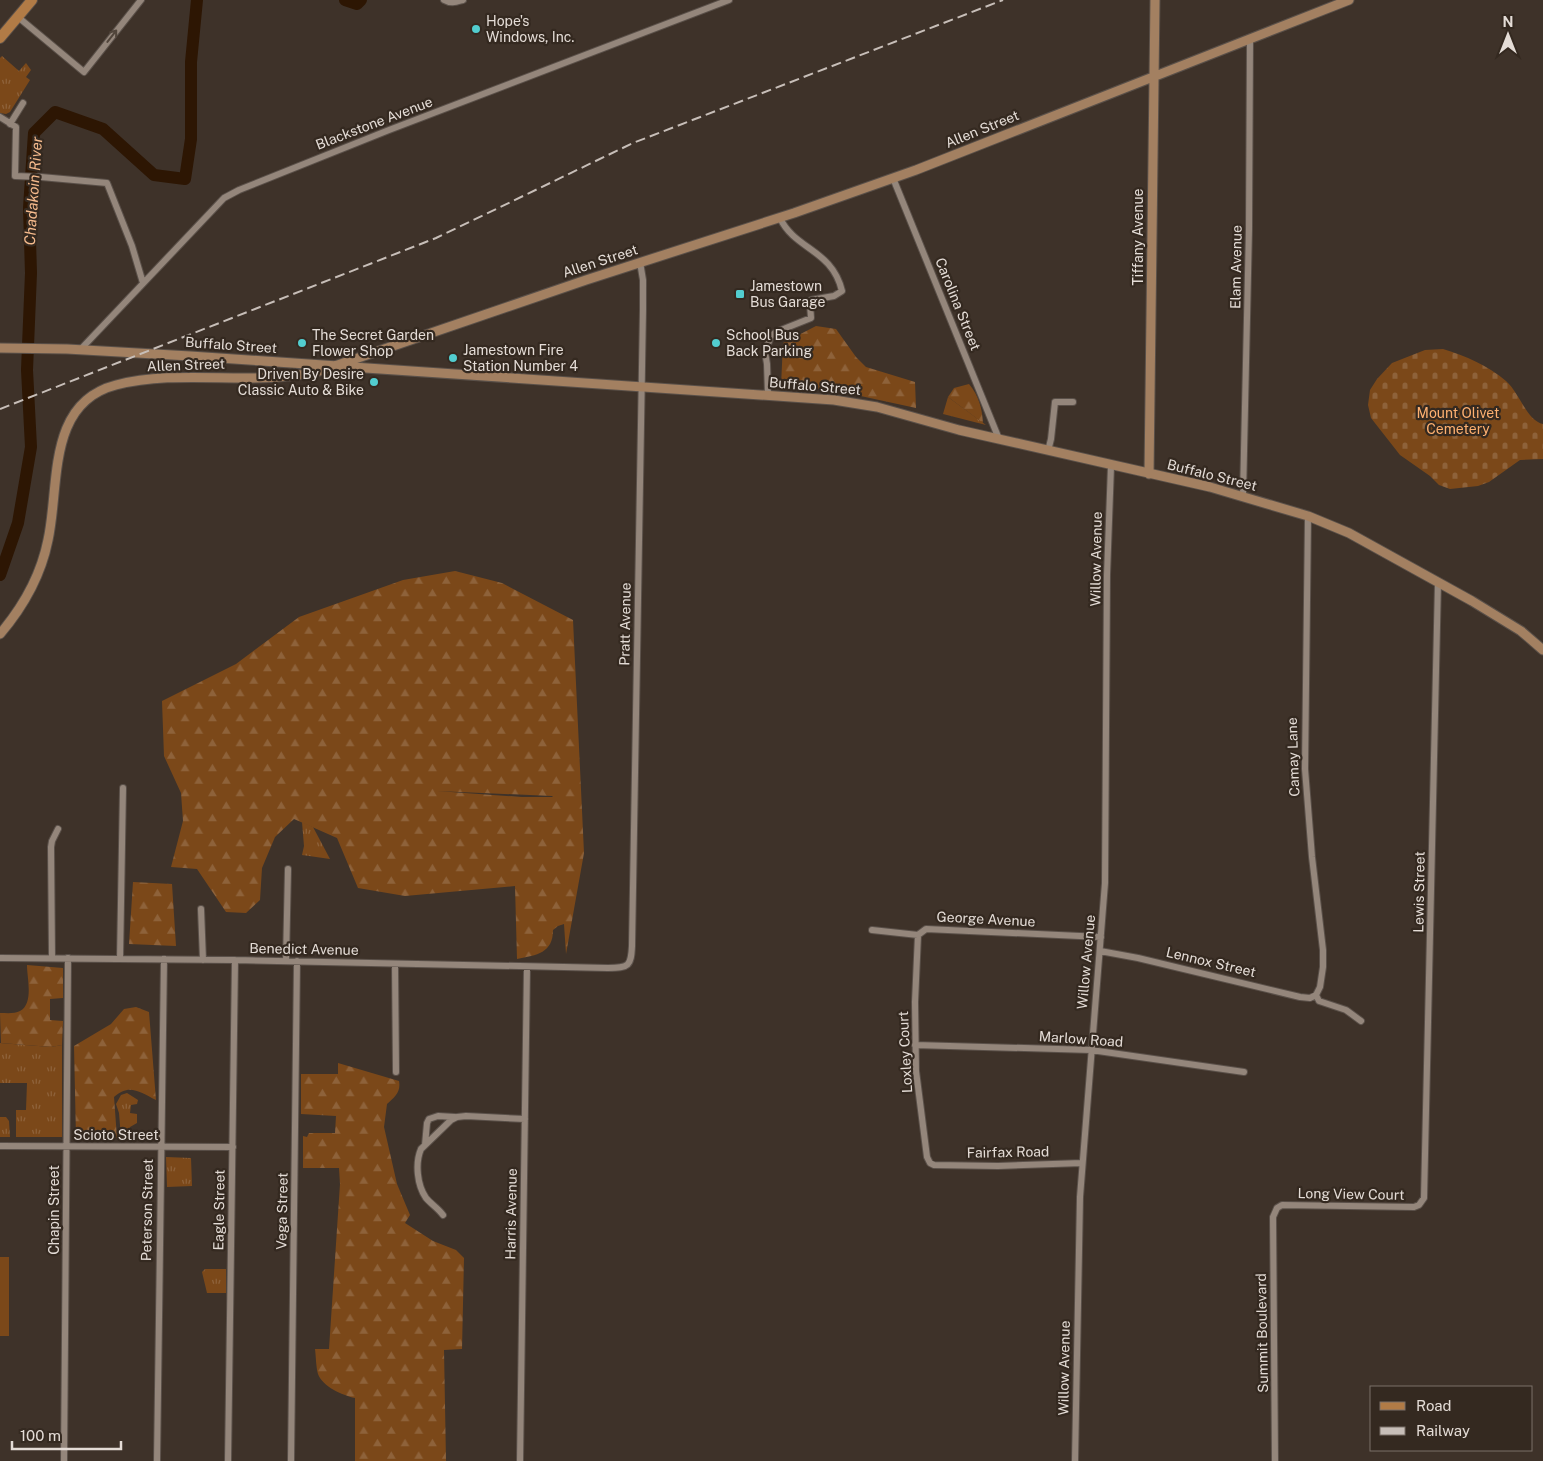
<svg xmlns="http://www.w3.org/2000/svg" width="1543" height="1461" viewBox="0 0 1543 1461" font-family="'Public Sans',sans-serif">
	<defs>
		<pattern id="grass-tufts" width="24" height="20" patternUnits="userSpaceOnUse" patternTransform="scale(1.25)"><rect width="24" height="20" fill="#7b4819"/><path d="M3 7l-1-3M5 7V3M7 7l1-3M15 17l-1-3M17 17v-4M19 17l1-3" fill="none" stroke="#8e623a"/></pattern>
		<pattern id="forest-firs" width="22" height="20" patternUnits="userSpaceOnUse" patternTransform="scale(1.25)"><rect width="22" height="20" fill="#7b4819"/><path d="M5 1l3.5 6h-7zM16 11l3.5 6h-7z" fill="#8e623a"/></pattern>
		<pattern id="cemetery-stones" width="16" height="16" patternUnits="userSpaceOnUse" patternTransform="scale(1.25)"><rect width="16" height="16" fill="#7b4819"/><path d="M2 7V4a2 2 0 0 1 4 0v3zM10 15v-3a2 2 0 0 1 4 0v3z" fill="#8e623a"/></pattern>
	</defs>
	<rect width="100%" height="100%" fill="#3e3229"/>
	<path fill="url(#grass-tufts)" d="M 2,56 L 19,71 L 26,63 L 31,70 L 26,77 L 30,80 L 10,112 L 6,114 L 0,113 L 0,58 Z
		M 948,397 L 986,425 L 943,414 Z
		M 302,822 L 313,827 L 330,859 L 302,855 L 304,846 Z
		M 0,1043 L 51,1047 L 62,1045 L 62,1137 L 16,1137 L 16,1110 L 26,1110 L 27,1083 L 0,1083 Z
		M 127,1093 L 138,1100 L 137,1104 L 131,1105 L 130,1113 L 137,1114 L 137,1123 L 130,1127 L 129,1137 L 121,1137 L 119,1113 L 116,1104 L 121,1095 Z
		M 0,1117 L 6,1117 L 9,1121 L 10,1137 L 0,1137 Z
		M 166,1157 L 191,1158 L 192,1186 L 167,1187 Z
		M 205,1269 L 226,1269 L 226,1293 L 207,1293 L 202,1272 Z"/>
	<path fill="url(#forest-firs)" fill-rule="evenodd" d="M 816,326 L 836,329 L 856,357 L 866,367 L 915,382 L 916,408 L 833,390 L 781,386 L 783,343 Z
		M 969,384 C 979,396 982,408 983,423 L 948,397 L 954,388 Z
		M 455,571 L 502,583 L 573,620 L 584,853 L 566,954 L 564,924 L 558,926 L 553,930 C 553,953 537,955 517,959 L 515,886 L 405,896 L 358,888 L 337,838 L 294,819 L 275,837 L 262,868 L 260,900 L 246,913 L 226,912 L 197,869 L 171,867 L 183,821 L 181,793 L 164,756 L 162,701 L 236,664 L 299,617 L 403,580 ZM 437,791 L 552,796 L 553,797 L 522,797 Z
		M 133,882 L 172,884 L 176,946 L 129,944 Z
		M 27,965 L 63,968 L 63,998 L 50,999 L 50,1020 L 63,1021 L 62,1045 L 51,1047 L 1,1043 L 0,1013 C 6,1013 15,1014 20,1011 C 34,1003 27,978 27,965 Z
		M 136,1007 L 149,1012 L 156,1100 C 140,1092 129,1083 114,1097 L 117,1138 L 76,1137 L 74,1046 L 111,1024 L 124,1009 Z
		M 338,1063 L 399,1081 C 401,1092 395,1097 387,1104 L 384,1127 L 397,1184 L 410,1215 L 405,1223 L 433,1241 L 456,1250 L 464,1258 L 462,1349 L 444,1350 L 446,1461 L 355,1461 L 355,1398 C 342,1395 323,1387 318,1374 C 316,1367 316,1357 315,1349 L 329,1349 L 340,1184 L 339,1168 L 303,1168 L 303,1136 L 307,1137 L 309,1133 L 335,1133 L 336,1116 L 301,1114 L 301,1074 L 338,1074 Z"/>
	<path fill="url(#cemetery-stones)" d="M 1443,349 C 1466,356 1487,365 1506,381 C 1519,392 1527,421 1543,424 L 1543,459 L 1520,460 L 1489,482 L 1478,486 L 1450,489 L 1439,485 L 1430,476 L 1400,455 L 1371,418 L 1368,405 L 1370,390 L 1377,379 L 1392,363 L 1425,350 Z"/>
	<path fill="#7b4819" d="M 0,1257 L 9,1257 L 9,1336 L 0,1336 Z"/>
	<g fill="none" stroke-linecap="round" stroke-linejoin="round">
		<path stroke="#2d1603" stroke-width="12" d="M 345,0 L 357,4 L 361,0
			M 0,575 L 18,523 L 31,447 L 27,370 L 31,273 L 29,208 L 34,133 L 55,112 L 103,129 L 154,175 L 185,179 L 191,139 L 191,62 L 197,0"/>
		<defs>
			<path id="street" d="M 444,0 C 451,4 456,2 463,0
				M 18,17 L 84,72 L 141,0
				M 0,117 L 16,127 L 15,176 L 41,177 L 107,183 L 132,246 L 143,283
				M 10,124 L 23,103
				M 893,178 L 999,439
				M 80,350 L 224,198 L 239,190 L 389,130 L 729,0
				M 768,395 L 767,364 L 765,352 L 771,336 L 776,332 L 811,318 L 810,304 L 811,300 L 834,296 L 842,291 C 832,249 795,250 780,218
				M 1048,451 L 1051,439 L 1055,402 L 1073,402
				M 1243,496 L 1249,229 L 1250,39
				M 1308,516 L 1305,769 L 1312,857 L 1323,950 L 1323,967 L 1320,987 L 1316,995
				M 201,909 L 203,960
				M 872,930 L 918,935 L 926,929 L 1101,937
				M 918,935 L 915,1002 L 916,1071 L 927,1157 L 930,1163 L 934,1165 L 998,1166 L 1082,1163
				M 1100,951 L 1138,958 L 1300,997 L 1310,998 L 1316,995
				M 0,958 L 235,960 L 608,968 C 629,968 631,966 632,946 L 643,309 L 643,280 L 640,262
				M 52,958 L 51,847 L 52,841 L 58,829
				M 120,959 L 123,788
				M 286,961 L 288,869
				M 395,964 L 396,1072
				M 1316,995 L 1319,1001 L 1346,1010 L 1361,1021
				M 915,1045 L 1091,1050 L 1244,1072
				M 425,1145 L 427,1123 L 429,1119 L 438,1116 L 455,1117
				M 0,1146 L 233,1147
				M 443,1215 C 438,1208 431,1204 426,1198 C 417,1185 415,1163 421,1149 L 451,1120 L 457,1117 L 466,1116 L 525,1119
				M 64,1461 L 68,958
				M 157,1461 L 164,959
				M 228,1461 L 235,960
				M 291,1461 L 297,961
				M 520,1461 L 527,967
				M 1075,1461 L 1080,1197 L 1105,883 L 1107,575 L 1111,466
				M 1275,1461 L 1273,1217 L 1277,1208 L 1282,1205 L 1414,1207 L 1419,1205 L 1424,1198 L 1438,582"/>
			<path id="secondary" d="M 0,348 L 67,349 L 190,356 L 834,400 L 877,407 L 959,430 L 1210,487 L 1308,516 L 1349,533 L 1472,601 L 1521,631 L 1543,650
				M 1149,474 L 1155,0
				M 0,634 C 23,607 41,575 48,540 C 60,486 46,403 116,385 C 182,368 254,387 320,371 L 586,280 L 794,213 L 916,170 L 1349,0"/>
			<path id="primary" d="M 0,38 L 32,0"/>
		</defs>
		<use href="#street" stroke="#5a5049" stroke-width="8"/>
		<use href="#secondary" stroke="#5a5049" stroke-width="11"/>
		<use href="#primary" stroke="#5a5049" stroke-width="12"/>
		<use href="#street" stroke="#94867b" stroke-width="6"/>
		<use href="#secondary" stroke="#a38061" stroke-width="9"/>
		<use href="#primary" stroke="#b17b46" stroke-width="10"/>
		<path stroke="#c7beb8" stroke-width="2" stroke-dasharray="10 5" stroke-linecap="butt" d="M 0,409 L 436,238 L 633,143 L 1003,0"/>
	</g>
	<defs><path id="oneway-shaft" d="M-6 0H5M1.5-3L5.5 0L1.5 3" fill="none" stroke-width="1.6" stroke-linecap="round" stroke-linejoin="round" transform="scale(1.25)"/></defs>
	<use stroke="#51453b" href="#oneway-shaft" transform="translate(112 36) rotate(-52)"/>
	<g fill="#52cdcf" stroke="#342920" stroke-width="2">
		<circle cx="476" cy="29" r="5"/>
		<rect x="735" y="289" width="10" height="10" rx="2.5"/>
		<circle cx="302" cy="343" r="5"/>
		<circle cx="716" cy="343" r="5"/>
		<circle cx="453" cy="358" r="5"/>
		<circle cx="374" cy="382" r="5"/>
	</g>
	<g text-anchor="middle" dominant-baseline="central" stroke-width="4.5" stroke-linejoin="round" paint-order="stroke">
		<g font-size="14" fill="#e4dcd6" stroke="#342920" text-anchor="start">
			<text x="486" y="21">Hope's<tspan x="486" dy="16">Windows, Inc.</tspan></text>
			<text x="750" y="286">Jamestown<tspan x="750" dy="16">Bus Garage</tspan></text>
			<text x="312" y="335">The Secret Garden<tspan x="312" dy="16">Flower Shop</tspan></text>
			<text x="726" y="335">School Bus<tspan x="726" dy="16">Back Parking</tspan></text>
			<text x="463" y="350">Jamestown Fire<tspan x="463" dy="16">Station Number 4</tspan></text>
			<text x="364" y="374" text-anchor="end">Driven By Desire<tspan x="364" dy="16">Classic Auto &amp; Bike</tspan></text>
		</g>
		<g font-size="14" fill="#e4dcd6" stroke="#342920">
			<text transform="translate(374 123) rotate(-21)">Blackstone Avenue</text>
			<text transform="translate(982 129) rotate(-22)">Allen Street</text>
			<text transform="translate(1138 237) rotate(-90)">Tiffany Avenue</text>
			<text transform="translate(600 261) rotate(-18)">Allen Street</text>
			<text transform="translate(1236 267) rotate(-89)">Elam Avenue</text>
			<text transform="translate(958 304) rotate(68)">Carolina Street</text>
			<text transform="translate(231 345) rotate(4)">Buffalo Street</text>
			<text transform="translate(186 365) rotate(-2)">Allen Street</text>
			<text transform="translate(815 386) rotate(5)">Buffalo Street</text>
			<text transform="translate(1212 475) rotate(14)">Buffalo Street</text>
			<text transform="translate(1096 559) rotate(-89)">Willow Avenue</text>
			<text transform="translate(625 624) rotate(-89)">Pratt Avenue</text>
			<text transform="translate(1293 757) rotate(-92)">Camay Lane</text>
			<text transform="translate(1419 892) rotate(-89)">Lewis Street</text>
			<text transform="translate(986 919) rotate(3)">George Avenue</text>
			<text transform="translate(304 949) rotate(1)">Benedict Avenue</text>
			<text transform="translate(1086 962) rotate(-85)">Willow Avenue</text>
			<text transform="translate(1211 962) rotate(13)">Lennox Street</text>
			<text transform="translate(1081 1039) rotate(4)">Marlow Road</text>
			<text transform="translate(905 1052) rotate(-93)">Loxley Court</text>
			<text x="116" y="1135">Scioto Street</text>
			<text transform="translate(1008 1152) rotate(-1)">Fairfax Road</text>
			<text transform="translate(1351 1194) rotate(1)">Long View Court</text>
			<text transform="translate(54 1210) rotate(-90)">Chapin Street</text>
			<text transform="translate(147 1210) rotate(-89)">Peterson Street</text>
			<text transform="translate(219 1210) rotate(-89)">Eagle Street</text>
			<text transform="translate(282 1211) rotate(-89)">Vega Street</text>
			<text transform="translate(511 1214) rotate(-89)">Harris Avenue</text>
			<text transform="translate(1262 1333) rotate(-91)">Summit Boulevard</text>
			<text transform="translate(1064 1368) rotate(-89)">Willow Avenue</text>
		</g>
		<g font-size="14" fill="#feb070" stroke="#342920">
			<text x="1458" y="413">Mount Olivet<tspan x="1458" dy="16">Cemetery</tspan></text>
		</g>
		<g font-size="15" font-style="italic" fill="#f5ba8c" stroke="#342920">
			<text transform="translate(33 191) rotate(-86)">Chadakoin River</text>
		</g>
	</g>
	<rect x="1370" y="1386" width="162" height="65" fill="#342920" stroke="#7a7169"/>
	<rect x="1380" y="1402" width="25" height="8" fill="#b17b46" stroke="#7a7169"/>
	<text x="1416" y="1411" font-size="15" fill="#e4dcd6">Road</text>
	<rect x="1380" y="1427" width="25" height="8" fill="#c7beb8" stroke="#7a7169"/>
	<text x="1416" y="1436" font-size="15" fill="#e4dcd6">Railway</text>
	<g transform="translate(1508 35)" stroke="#342920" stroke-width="4" paint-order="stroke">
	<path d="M0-4L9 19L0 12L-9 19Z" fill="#e4dcd6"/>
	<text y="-8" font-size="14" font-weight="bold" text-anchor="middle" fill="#e4dcd6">N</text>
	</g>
	<path d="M12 1441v8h109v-8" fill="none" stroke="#e4dcd6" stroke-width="2.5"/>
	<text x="20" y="1441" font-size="15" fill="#e4dcd6" stroke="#342920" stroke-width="4" paint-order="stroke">100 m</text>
</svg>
